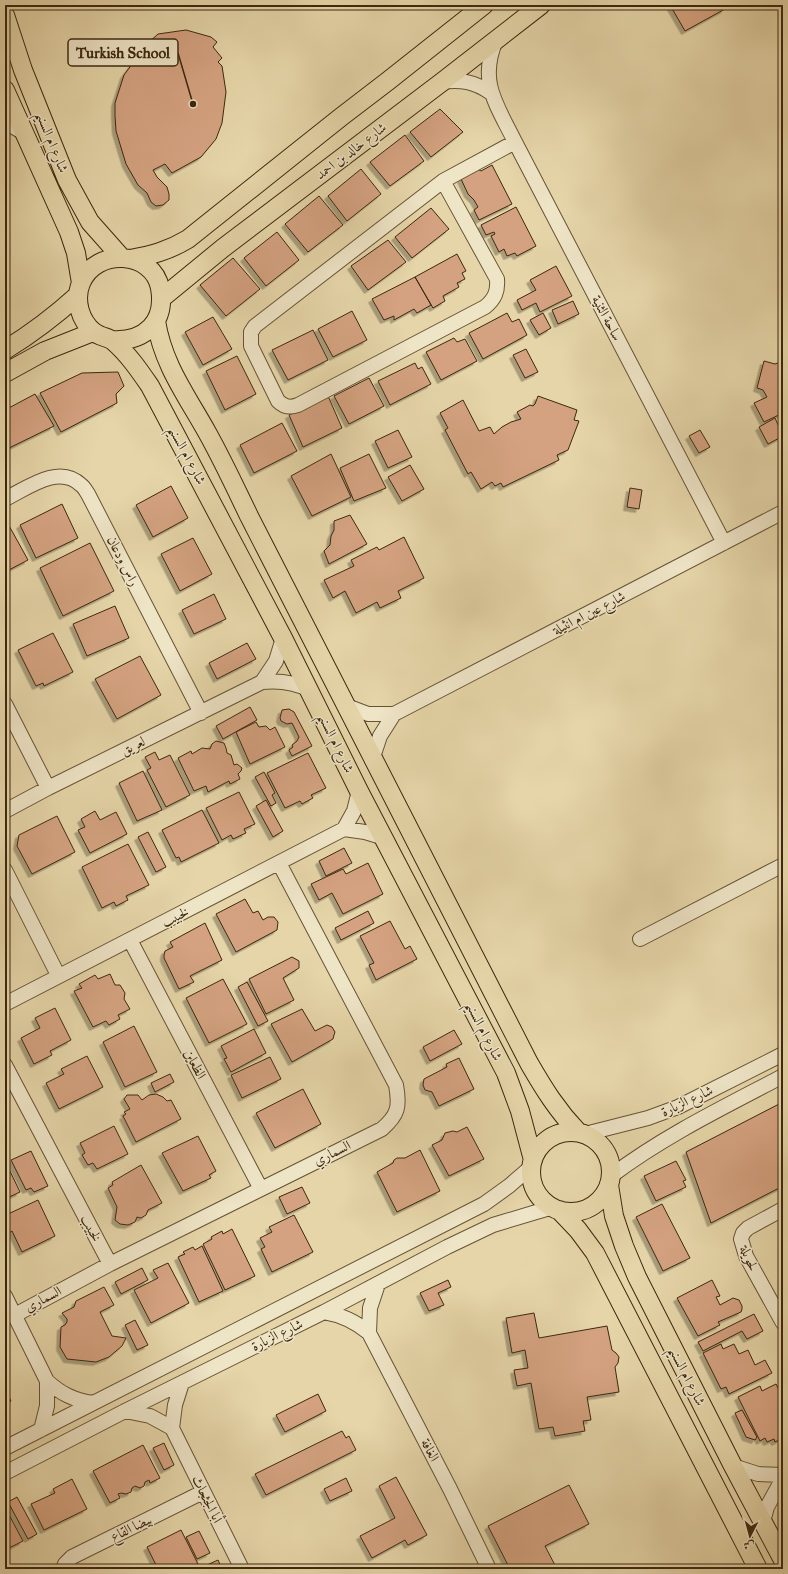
<svg xmlns="http://www.w3.org/2000/svg" width="788" height="1574" viewBox="0 0 788 1574" font-family="'IM FELL Great Primer',Amiri,serif">
	<defs>
		<filter id="shadow"><feDropShadow dx="-3.5" dy="3.5" stdDeviation="0" flood-color="#0004"/></filter>
	</defs>
	<rect width="100%" height="100%" fill="#e5d5a8"/>
	<filter id="stains"><feTurbulence type="fractalNoise" baseFrequency=".005" numOctaves="4"/><feColorMatrix values="0 0 0 0 .2 0 0 0 0 .09 0 0 0 0 .02 0 0 0 .5 -.17"/></filter>
	<radialGradient id="worn" r=".72"><stop offset=".6" stop-color="#630" stop-opacity="0"/><stop offset="1" stop-color="#630" stop-opacity=".3"/></radialGradient>
	<path fill="#d4a280" stroke="#3c2810" filter="url(#shadow)" d="M 670,5 L 723,5 L 725,9 L 685,31 Z
		M 186,30 L 211,37 L 217,42 L 213,47 L 222,58 L 218,62 L 222,66 L 226,92 L 222,123 L 216,139 L 201,157 L 172,173 L 165,164 L 153,170 L 157,177 L 167,187 L 169,194 L 169,200 L 163,205 L 156,206 L 151,202 L 147,193 L 138,185 L 126,164 L 116,131 L 115,116 L 115,103 L 124,75 L 147,44 L 158,34 Z
		M 440,109 L 463,132 L 431,157 L 410,132 Z
		M 405,135 L 424,161 L 390,186 L 370,162 Z
		M 492,165 L 512,204 L 479,220 L 474,210 L 478,207 L 474,200 L 468,194 L 461,179 L 474,167 L 481,171 Z
		M 361,169 L 381,194 L 347,221 L 328,196 Z
		M 319,196 L 343,225 L 308,252 L 285,224 Z
		M 516,207 L 536,246 L 517,256 L 515,253 L 507,256 L 504,249 L 499,252 L 491,236 L 495,234 L 494,232 L 486,235 L 481,225 Z
		M 431,208 L 449,229 L 412,258 L 395,237 Z
		M 277,232 L 299,260 L 266,286 L 244,258 Z
		M 388,240 L 406,262 L 368,290 L 351,266 Z
		M 457,254 L 466,271 L 462,273 L 465,279 L 457,283 L 459,287 L 443,296 L 445,301 L 433,308 L 415,277 Z
		M 233,258 L 260,289 L 226,316 L 200,285 Z
		M 556,266 L 572,296 L 540,312 L 536,303 L 522,310 L 517,300 L 536,290 L 530,280 Z
		M 415,277 L 431,305 L 417,313 L 414,309 L 394,320 L 394,316 L 384,320 L 372,299 Z
		M 573,301 L 579,314 L 558,324 L 552,310 Z
		M 352,311 L 367,340 L 333,357 L 318,329 Z
		M 507,313 L 512,322 L 519,319 L 527,335 L 483,359 L 469,333 Z
		M 543,313 L 551,328 L 539,335 L 530,320 Z
		M 213,317 L 232,349 L 203,365 L 185,332 Z
		M 313,330 L 328,360 L 288,380 L 272,350 Z
		M 454,338 L 457,342 L 465,339 L 477,361 L 441,380 L 426,352 Z
		M 526,349 L 538,372 L 525,378 L 513,355 Z
		M 237,356 L 256,394 L 225,410 L 206,371 Z
		M 764,361 L 775,364 L 783,361 L 783,413 L 764,422 L 754,403 L 767,397 L 763,390 L 757,388 Z
		M 415,363 L 418,369 L 422,367 L 431,384 L 390,405 L 378,381 Z
		M 118,372 L 124,386 L 116,394 L 117,403 L 61,432 L 40,393 L 82,373 Z
		M 369,378 L 384,406 L 349,424 L 334,396 Z
		M 35,394 L 54,426 L 5,450 L 5,410 Z
		M 328,396 L 342,428 L 303,447 L 289,415 Z
		M 538,396 L 577,410 L 574,420 L 579,421 L 568,450 L 557,455 L 559,460 L 503,487 L 501,483 L 495,486 L 492,482 L 481,489 L 471,472 L 468,474 L 445,430 L 448,428 L 440,413 L 463,400 L 479,431 L 490,427 L 494,434 L 502,427 L 511,422 L 521,419 L 517,412 L 530,405 L 533,406 L 535,404 Z
		M 775,418 L 783,436 L 768,444 L 759,427 Z
		M 282,423 L 297,451 L 254,473 L 240,445 Z
		M 398,430 L 412,457 L 388,468 L 375,441 Z
		M 700,430 L 710,447 L 699,453 L 689,436 Z
		M 331,454 L 351,497 L 312,516 L 291,476 Z
		M 369,454 L 386,488 L 354,501 L 340,468 Z
		M 410,465 L 424,489 L 402,501 L 388,477 Z
		M 171,486 L 188,518 L 153,537 L 136,505 Z
		M 630,488 L 642,490 L 639,509 L 627,507 Z
		M 62,504 L 78,538 L 36,558 L 20,525 Z
		M 350,515 L 367,544 L 329,564 L 324,551 L 330,545 L 331,536 L 334,530 L 334,521 Z
		M 7,522 L 28,560 L 5,572 L 5,523 Z
		M 404,537 L 424,578 L 398,591 L 401,598 L 380,608 L 377,602 L 356,613 L 345,591 L 333,598 L 324,580 L 354,566 L 351,560 L 377,547 L 379,550 Z
		M 193,538 L 212,574 L 180,591 L 161,554 Z
		M 90,543 L 114,591 L 63,616 L 40,568 Z
		M 214,594 L 226,619 L 194,634 L 182,610 Z
		M 115,606 L 129,638 L 87,656 L 73,624 Z
		M 53,633 L 73,672 L 44,686 L 43,683 L 36,686 L 18,650 Z
		M 247,643 L 256,659 L 217,679 L 209,663 Z
		M 140,656 L 161,695 L 117,719 L 95,679 Z
		M 250,707 L 257,720 L 223,739 L 216,726 Z
		M 289,709 L 294,712 L 312,746 L 292,756 L 289,750 L 293,747 L 292,745 L 297,741 L 299,737 L 292,723 L 287,724 L 281,721 L 280,718 L 282,710 Z
		M 256,722 L 259,727 L 266,726 L 270,730 L 275,727 L 285,747 L 250,764 L 236,732 Z
		M 216,741 L 224,743 L 226,748 L 227,753 L 231,755 L 234,765 L 237,764 L 242,768 L 241,771 L 238,774 L 240,779 L 230,784 L 229,781 L 208,792 L 206,786 L 194,791 L 178,758 L 191,751 L 192,754 L 202,748 L 210,749 L 212,744 Z
		M 155,752 L 159,760 L 170,755 L 190,795 L 166,807 L 147,770 L 151,768 L 145,757 Z
		M 308,753 L 326,788 L 311,795 L 313,798 L 302,804 L 300,801 L 285,808 L 267,773 Z
		M 143,771 L 162,810 L 137,821 L 119,783 Z
		M 264,772 L 275,793 L 272,795 L 276,803 L 271,806 L 255,777 Z
		M 239,792 L 255,824 L 244,829 L 246,833 L 233,839 L 231,835 L 222,840 L 206,808 Z
		M 266,800 L 283,831 L 273,837 L 256,806 Z
		M 202,810 L 219,843 L 181,862 L 179,857 L 176,858 L 162,830 Z
		M 95,811 L 100,820 L 116,812 L 127,834 L 90,853 L 78,830 L 85,827 L 81,819 Z
		M 57,816 L 75,852 L 32,874 L 17,846 L 19,835 Z
		M 148,832 L 166,867 L 156,872 L 138,837 Z
		M 128,844 L 149,885 L 126,896 L 128,900 L 116,906 L 114,902 L 102,908 L 82,867 Z
		M 344,848 L 352,863 L 326,876 L 319,861 Z
		M 368,863 L 383,894 L 343,914 L 332,893 L 319,900 L 311,884 L 343,869 L 346,874 Z
		M 245,899 L 253,913 L 258,911 L 263,920 L 268,917 L 274,917 L 278,922 L 277,930 L 236,952 L 216,914 Z
		M 368,911 L 374,923 L 341,940 L 335,928 Z
		M 390,921 L 405,949 L 410,946 L 417,959 L 376,980 L 369,965 L 374,963 L 360,936 Z
		M 205,923 L 222,960 L 190,976 L 194,982 L 179,989 L 164,958 L 164,955 L 165,951 L 173,947 L 170,942 Z
		M 292,957 L 299,961 L 299,968 L 283,978 L 294,1000 L 266,1014 L 249,979 Z
		M 110,974 L 115,985 L 120,985 L 125,993 L 124,999 L 130,1009 L 118,1015 L 120,1019 L 109,1025 L 106,1021 L 93,1027 L 74,991 L 82,988 L 79,984 L 95,975 L 98,979 Z
		M 223,979 L 247,1024 L 209,1043 L 186,998 Z
		M 247,982 L 268,1021 L 258,1026 L 238,987 Z
		M 55,1008 L 71,1040 L 50,1051 L 52,1055 L 34,1064 L 21,1038 L 40,1028 L 35,1018 Z
		M 302,1009 L 315,1031 L 327,1025 L 332,1027 L 335,1032 L 334,1035 L 333,1039 L 292,1062 L 271,1024 Z
		M 134,1026 L 157,1072 L 125,1087 L 103,1042 Z
		M 254,1029 L 266,1053 L 231,1072 L 224,1059 L 227,1058 L 221,1046 Z
		M 454,1030 L 462,1044 L 430,1061 L 423,1047 Z
		M 87,1056 L 103,1087 L 59,1109 L 46,1083 L 64,1074 L 61,1069 Z
		M 270,1057 L 281,1079 L 242,1098 L 231,1075 Z
		M 459,1058 L 474,1089 L 439,1106 L 432,1092 L 425,1090 L 423,1085 L 424,1079 L 447,1067 L 446,1064 Z
		M 170,1074 L 174,1082 L 155,1092 L 151,1083 Z
		M 303,1089 L 321,1124 L 275,1148 L 256,1113 Z
		M 156,1094 L 163,1097 L 167,1101 L 171,1100 L 181,1119 L 136,1142 L 123,1116 L 126,1114 L 124,1112 L 130,1109 L 124,1099 L 127,1095 L 138,1095 L 142,1100 L 149,1095 Z
		M 783,1102 L 783,1186 L 711,1223 L 686,1152 Z
		M 114,1126 L 128,1154 L 97,1169 L 93,1163 L 88,1165 L 82,1155 L 85,1153 L 80,1143 Z
		M 467,1127 L 484,1159 L 449,1176 L 432,1145 L 442,1140 L 445,1133 L 453,1131 L 457,1132 Z
		M 198,1136 L 216,1171 L 209,1175 L 211,1178 L 183,1191 L 162,1153 Z
		M 420,1150 L 440,1191 L 397,1212 L 377,1172 L 393,1163 L 394,1160 L 397,1158 L 405,1158 Z
		M 31,1151 L 48,1186 L 34,1192 L 31,1188 L 26,1190 L 11,1160 Z
		M 676,1161 L 686,1180 L 683,1181 L 686,1187 L 656,1201 L 644,1176 Z
		M 5,1165 L 7,1165 L 20,1192 L 5,1199 Z
		M 141,1165 L 162,1203 L 148,1210 L 146,1215 L 141,1218 L 137,1217 L 135,1222 L 128,1225 L 120,1224 L 115,1220 L 117,1207 L 108,1188 L 113,1185 L 112,1182 Z
		M 302,1187 L 310,1203 L 287,1214 L 279,1197 Z
		M 38,1200 L 55,1236 L 22,1252 L 12,1231 L 8,1234 L 5,1228 L 5,1225 L 9,1223 L 6,1215 Z
		M 662,1204 L 690,1258 L 663,1271 L 636,1217 Z
		M 294,1215 L 313,1252 L 272,1272 L 261,1249 L 265,1247 L 260,1238 L 272,1232 L 269,1227 Z
		M 232,1229 L 255,1276 L 225,1290 L 203,1244 L 212,1239 L 211,1237 L 222,1231 L 223,1234 Z
		M 202,1246 L 223,1291 L 199,1302 L 178,1257 L 185,1254 L 183,1252 L 193,1247 L 195,1250 Z
		M 168,1263 L 189,1303 L 151,1323 L 134,1290 L 158,1278 L 153,1270 Z
		M 142,1268 L 148,1280 L 121,1294 L 115,1282 Z
		M 448,1280 L 451,1287 L 438,1293 L 444,1305 L 429,1311 L 420,1293 Z
		M 712,1280 L 720,1296 L 716,1297 L 720,1305 L 733,1298 L 739,1300 L 742,1306 L 742,1309 L 741,1312 L 718,1322 L 720,1325 L 698,1336 L 677,1298 Z
		M 104,1287 L 114,1305 L 100,1312 L 112,1336 L 126,1338 L 122,1346 L 109,1357 L 96,1362 L 67,1359 L 60,1347 L 61,1327 L 65,1325 L 67,1322 L 67,1319 L 62,1313 L 74,1307 L 76,1301 Z
		M 534,1313 L 539,1338 L 607,1326 L 612,1350 L 616,1353 L 619,1357 L 618,1363 L 615,1367 L 619,1392 L 587,1397 L 591,1420 L 583,1421 L 585,1431 L 555,1436 L 553,1427 L 539,1429 L 531,1383 L 517,1386 L 514,1370 L 528,1368 L 525,1350 L 512,1353 L 506,1318 Z
		M 754,1314 L 763,1331 L 747,1339 L 742,1331 L 703,1351 L 698,1342 Z
		M 135,1320 L 148,1345 L 137,1350 L 125,1325 Z
		M 721,1344 L 723,1349 L 734,1344 L 739,1354 L 748,1350 L 755,1365 L 765,1360 L 772,1373 L 729,1394 L 726,1387 L 721,1389 L 703,1353 Z
		M 776,1384 L 783,1398 L 783,1438 L 775,1442 L 774,1439 L 767,1442 L 765,1438 L 760,1441 L 738,1397 L 760,1386 L 762,1391 Z
		M 5,1389 L 11,1401 L 5,1404 Z
		M 318,1394 L 326,1411 L 285,1432 L 276,1415 Z
		M 742,1410 L 757,1437 L 755,1440 L 746,1437 L 735,1413 Z
		M 342,1431 L 346,1438 L 349,1436 L 356,1450 L 266,1495 L 255,1474 Z
		M 164,1443 L 174,1465 L 164,1470 L 153,1448 Z
		M 143,1445 L 160,1478 L 150,1483 L 149,1480 L 145,1482 L 144,1486 L 140,1488 L 135,1486 L 132,1488 L 131,1492 L 126,1494 L 121,1493 L 118,1494 L 120,1498 L 110,1503 L 93,1471 Z
		M 396,1477 L 427,1535 L 408,1545 L 405,1540 L 372,1558 L 360,1536 L 395,1518 L 379,1486 Z
		M 346,1478 L 352,1491 L 330,1501 L 324,1489 Z
		M 72,1479 L 87,1509 L 44,1530 L 31,1504 L 55,1493 L 53,1489 Z
		M 569,1485 L 589,1524 L 545,1546 L 557,1569 L 510,1569 L 488,1526 Z
		M 17,1497 L 37,1534 L 28,1539 L 8,1502 Z
		M 7,1511 L 23,1541 L 5,1550 L 5,1512 Z
		M 181,1530 L 198,1564 L 188,1569 L 158,1569 L 147,1547 Z
		M 199,1531 L 210,1553 L 197,1559 L 186,1537 Z
		M 218,1560 L 222,1569 L 198,1569 Z"/>
	<g fill="none" stroke-linecap="round" stroke-linejoin="round">
		<defs>
			<path id="minor" d="M 496,40 C 478,82 497,105 515,142 L 724,543
				M 442,82 C 461,79 475,82 491,93
				M 5,122 L 24,133
				M 443,181 L 497,279 C 498,291 495,299 485,307 L 298,405 C 290,408 284,407 278,401 L 251,346 L 251,332 L 255,326 L 443,181 L 515,142
				M 5,499 C 26,489 59,463 81,485 C 84,487 86,491 88,494 L 201,713
				M 262,682 L 276,661 L 283,638
				M 5,704 L 48,788
				M 344,705 L 368,714 L 394,714 L 783,512
				M 372,760 L 380,736 L 394,714
				M 5,811 L 48,788 L 262,682 C 280,680 294,682 310,690
				M 344,829 L 354,811 L 359,791
				M 5,870 L 58,975
				M 640,939 L 783,865
				M 130,940 L 261,1189
				M 5,1004 L 344,829 L 365,832 L 385,838
				M 5,1065 L 110,1264
				M 585,1134 L 648,1118 L 678,1107 L 783,1054
				M 611,1176 C 664,1136 724,1107 783,1076
				M 783,1209 L 748,1228 L 743,1233 L 741,1239 L 746,1256 L 783,1323
				M 5,1296 L 47,1381 C 61,1394 74,1400 93,1403
				M 324,1312 C 342,1315 355,1321 369,1333 L 450,1489 L 489,1569
				M 15,1315 L 110,1264 L 382,1129 C 398,1115 400,1107 396,1085 L 279,863
				M 369,1333 L 370,1308 L 378,1284
				M 125,1411 L 150,1416 L 172,1428 L 242,1569
				M 172,1428 L 175,1405 L 182,1383
				M 41,1430 L 47,1406 L 47,1381
				M 5,1448 L 484,1204 L 509,1186 L 531,1167
				M 733,1466 L 758,1474 L 783,1475
				M 5,1473 L 125,1411 L 324,1312 L 447,1247 L 493,1225 L 553,1207
				M 763,1522 L 767,1507 L 783,1478
				M 63,1569 L 65,1564 L 72,1557 L 203,1492"/>
			<path id="major" d="M 5,15 L 23,70 L 67,180 L 90,222 L 121,257
				M 5,90 L 69,232 L 76,253 L 81,283
				M 130,259 C 152,255 168,251 188,239 L 341,117 L 388,81 L 484,5
				M 162,298 L 223,248 L 442,82 L 541,5
				M 156,321 C 163,365 187,396 208,434 C 223,461 236,489 249,516 C 341,699 435,881 529,1063 C 544,1089 557,1110 578,1132
				M 112,340 C 145,342 166,322 160,288 C 153,251 96,247 81,283 C 74,300 80,321 94,332 C 100,337 108,337 113,341 C 128,354 139,370 150,386 L 283,638 L 359,791 L 506,1073 L 520,1111 L 533,1160
				M 5,350 C 31,334 55,316 78,295
				M 5,373 L 45,351 L 93,332
				M531 1172a40 40 0 1 1 80 0a40 40 0 1 1-80 0Z
				M 609,1185 L 614,1216 L 624,1246 L 637,1277 L 733,1466 L 783,1560
				M 559,1210 L 578,1230 L 595,1253 L 758,1569"/>
		</defs>
		<use href="#minor" stroke="#665336" stroke-width="16"/>
		<use href="#major" stroke="#3c2810" stroke-width="20"/>
		<use href="#minor" stroke="#eee4c6" stroke-width="14"/>
		<use href="#major" stroke="#e5d5a8" stroke-width="18"/>
	</g>
	<g text-anchor="middle" dominant-baseline="central" stroke-width="3" stroke-linejoin="round" paint-order="stroke">
		<g font-size="14" fill="#3c2810" stroke="#eee4c6">
			<text transform="translate(52 142) rotate(68)">شارع ام السنيم</text>
			<text transform="translate(351 151) rotate(-37)">شارع خالد بن احمد</text>
			<text transform="translate(607 318) rotate(62)">ساحة الثنية</text>
			<text transform="translate(187 455) rotate(62)">شارع ام السنيم</text>
			<text transform="translate(123 561) rotate(63)">راس ودعان</text>
			<text transform="translate(589 613) rotate(-27)">شارع عين ام انثيلة</text>
			<text transform="translate(336 743) rotate(64)">شارع ام السنيم</text>
			<text transform="translate(133 746) rotate(-26)">لعريق</text>
			<text transform="translate(175 917) rotate(-27)">لخبيب</text>
			<text transform="translate(484 1031) rotate(63)">شارع ام السنيم</text>
			<text transform="translate(195 1064) rotate(62)">الظعاين</text>
			<text transform="translate(687 1101) rotate(-25)">شارع الزبارة</text>
			<text transform="translate(332 1153) rotate(-26)">السماري</text>
			<text transform="translate(91 1228) rotate(62)">لخبيب</text>
			<text transform="translate(749 1258) rotate(67)">لحويلة</text>
			<text transform="translate(43 1299) rotate(-28)">السماري</text>
			<text transform="translate(277 1335) rotate(-26)">شارع الزبارة</text>
			<text transform="translate(687 1376) rotate(63)">شارع ام السنيم</text>
			<text transform="translate(430 1450) rotate(62)">الغافة</text>
			<text transform="translate(207 1499) rotate(63)">أبا الجثجاث</text>
			<text transform="translate(131 1528) rotate(-26)">بيضا القاع</text>
		</g>
	</g>
	<path fill="none" stroke="#3c2810" stroke-width="1.5" d="M193 104L178 53"/>
	<circle fill="#3c2810" stroke="#eee4c6" stroke-width="1.5" cx="193" cy="104" r="4"/>
	<rect fill="#eee4c6" stroke="#3c2810" stroke-width="1.5" x="68" y="39" width="110" height="27" rx="4"/>
	<g font-size="15" text-anchor="middle" font-weight="bold" fill="#3c2810">
		<text x="123" y="58">Turkish School</text>
	</g>
	<rect width="788" height="1574" fill="none" stroke="#e5d5a8" stroke-width="20"/>
	<rect x="6" y="6" width="776" height="1562" fill="none" stroke="#3c2810" stroke-width="2"/>
	<rect x="10" y="10" width="768" height="1554" fill="none" stroke="#3c2810"/>
	<g transform="translate(750 1536) rotate(186)" stroke="#eee4c6" stroke-width="3" paint-order="stroke">
	<path d="M0-3L7 15L0 10L-7 15Z" fill="#3c2810"/>
	<text y="-6" font-size="11" font-weight="bold" text-anchor="middle" fill="#3c2810">ش</text>
	</g>
	<rect width="100%" height="100%" filter="url(#stains)"/>
	<rect width="100%" height="100%" fill="url(#worn)"/>
</svg>
